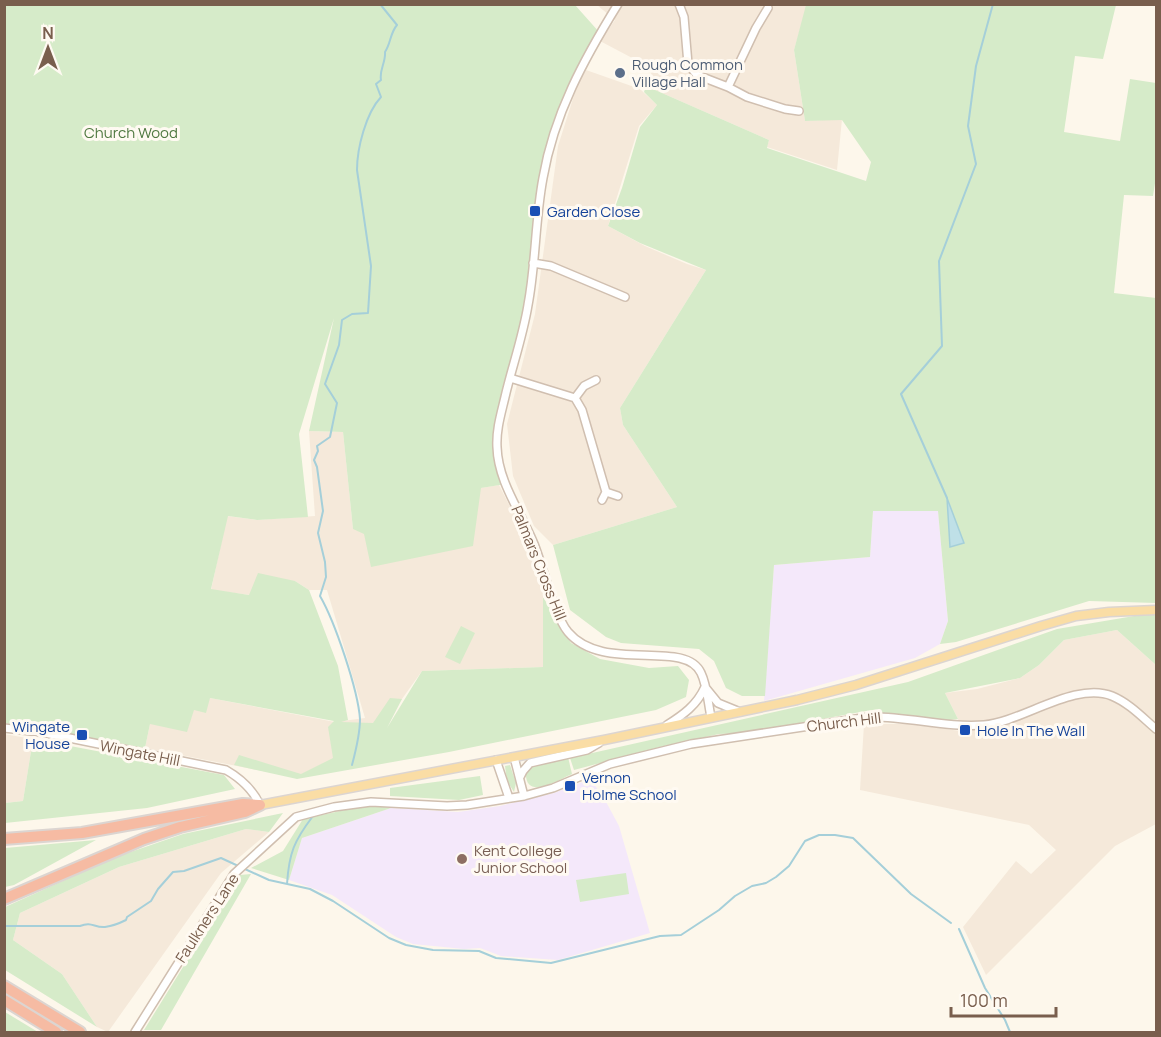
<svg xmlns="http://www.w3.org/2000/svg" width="1161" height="1037" viewBox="0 0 1161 1037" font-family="Manrope,sans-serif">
	<rect width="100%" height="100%" fill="#fdf7eb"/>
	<path fill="#f5e9da" d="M 597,5 L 807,5 L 794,50 L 805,121 L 842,119 L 837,170 L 767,147 L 769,140 L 646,86 L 653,69 L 600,41 L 615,20 Z
		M 586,70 L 640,89 L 657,105 L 639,126 L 608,226 L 645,246 L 687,264 L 706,270 L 620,408 L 623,425 L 677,507 L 553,545 L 534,526 L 513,476 L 507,424 L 535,314 L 558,146 L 577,86 Z
		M 309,431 L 343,432 L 353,529 L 481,488 L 499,485 L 531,548 L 543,582 L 543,667 L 422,671 L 356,763 L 298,778 L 145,748 L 150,724 L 194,710 L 210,698 L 335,722 L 365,718 L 327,590 L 309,590 L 295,581 L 250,595 L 211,590 L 227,516 L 257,520 L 315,516 Z
		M 1117,630 L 1156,665 L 1156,824 L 1115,846 L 986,975 L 963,927 L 1016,861 L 1031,874 L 1056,850 L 1029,825 L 860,790 L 864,724 L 910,724 L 960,731 L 958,719 L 945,693 L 977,689 L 1020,678 L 1039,665 L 1064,640 Z
		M 4,734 L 33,739 L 23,801 L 5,803 Z
		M 246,829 L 269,832 L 221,873 L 108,1032 L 97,1027 L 62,974 L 13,940 L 20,913 L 119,867 Z"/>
	<path fill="#f4e8fa" d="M 938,510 L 948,621 L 940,644 L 915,658 L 764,701 L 774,565 L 870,557 L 873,511 Z
		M 590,779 L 604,798 L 619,826 L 650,933 L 558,960 L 501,956 L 480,948 L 464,949 L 413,944 L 396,937 L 332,895 L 289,880 L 302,838 L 391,808 L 458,812 L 500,806 L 554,793 Z"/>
	<path fill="#d6ebc9" d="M 4,5 L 575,5 L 600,33 L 594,43 L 548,154 L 528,304 L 497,443 L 506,484 L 481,488 L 473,546 L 371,567 L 364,534 L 353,529 L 343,432 L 309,431 L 334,318 L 299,434 L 308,517 L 257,520 L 228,516 L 211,589 L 249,595 L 258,573 L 295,581 L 309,590 L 338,666 L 348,720 L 341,722 L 373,723 L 390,698 L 402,699 L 387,728 L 422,671 L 543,667 L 543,597 L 571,643 L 600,659 L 649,668 L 678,666 L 689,680 L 686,697 L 656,710 L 449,752 L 297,779 L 234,765 L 239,755 L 301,774 L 333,758 L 328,727 L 334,721 L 210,698 L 206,713 L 194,710 L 187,732 L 150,724 L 145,748 L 5,723 Z
		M 806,5 L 1116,5 L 1103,59 L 1075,56 L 1064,132 L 1120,141 L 1130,79 L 1156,83 L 1156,177 L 1153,196 L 1124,195 L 1114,293 L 1156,298 L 1156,603 L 1089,601 L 956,642 L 940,644 L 948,621 L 938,511 L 873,511 L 870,557 L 774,565 L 765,696 L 742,696 L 726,688 L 714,661 L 699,649 L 621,643 L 606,637 L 570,610 L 553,545 L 677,507 L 623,425 L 620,408 L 706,270 L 640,243 L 608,226 L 622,188 L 640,127 L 657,105 L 644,92 L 646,86 L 769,140 L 767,148 L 866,181 L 871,162 L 842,120 L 805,121 L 794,50 Z
		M 1140,615 L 1156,615 L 1156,665 L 1117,630 L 1064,640 L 1039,665 L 1020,678 L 945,693 L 958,719 L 942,721 L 882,713 L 879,710 L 866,711 L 745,733 L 719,734 L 660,747 L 574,770 L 570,758 L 908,682 L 1057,629 Z
		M 461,626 L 475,633 L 460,664 L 445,657 Z
		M 33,739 L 224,775 L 235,789 L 147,808 L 5,823 L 5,803 L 23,801 Z
		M 568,757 L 572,774 C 560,779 524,802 526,772 L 532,765 Z
		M 510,765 L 516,783 L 514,792 L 507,781 L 505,766 Z
		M 480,776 L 483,795 L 459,800 L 390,796 L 390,788 Z
		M 368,805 L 391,808 L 302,838 L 289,880 L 251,868 L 283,851 L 303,819 Z
		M 283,813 L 269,832 L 246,829 L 119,867 L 20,913 L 13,940 L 62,974 L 97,1027 L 5,970 L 5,907 L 116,857 L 183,834 Z
		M 96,840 L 14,885 L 5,887 L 5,848 Z
		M 626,873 L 629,894 L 580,902 L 576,880 Z
		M 251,874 L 161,1030 L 144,1030 L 240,875 Z
		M 5,1012 L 38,1032 L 5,1032 Z"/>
	<path fill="#bfe0e7" stroke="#a5cfd9" stroke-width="1.5" d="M 947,498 L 964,543 L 950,547 Z"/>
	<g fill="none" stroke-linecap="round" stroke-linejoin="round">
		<path stroke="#a5cfd9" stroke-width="2" d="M 947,498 L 901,394 L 942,346 L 939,261 L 976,164 L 968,126 L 976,66 L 993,4
			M 352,765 C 356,750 360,735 360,719 C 358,690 335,622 320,596 L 326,577 L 325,562 L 318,533 L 323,511 L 317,467 L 314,460 L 318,451 L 317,446 L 330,437 L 337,403 L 325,384 L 339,345 L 342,320 L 352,314 L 368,313 L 371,266 L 357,170 C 357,148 366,113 381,97 L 376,84 L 381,80 C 379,70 386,62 385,52 C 391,43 390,33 397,25 L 380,4
			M 287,884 C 289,853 294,841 313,816
			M 4,926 L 80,926 C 92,921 94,928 105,927 C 112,926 120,923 126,920 L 127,917 L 151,901 L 158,889 L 173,872 L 184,871 L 221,858 L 269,880 L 310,889 L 333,901 L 389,938 L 406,945 L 433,950 L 479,951 L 496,958 L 551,963 L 660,936 L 681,935 L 719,910 L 735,896 L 752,886 L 766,883 L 776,877 L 789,866 L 805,841 L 819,835 L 835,835 L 853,838 L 911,894 L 951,923
			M 959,929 L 985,988 L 1005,1020 L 1010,1032"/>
		<defs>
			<path id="minor" d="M 618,4 C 584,59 554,114 543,178 C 535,220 536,263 528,305 C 523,336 512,367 505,397 C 501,414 496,430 497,447 C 498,482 521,512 534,544 C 543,566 554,615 568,632 C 603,674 685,638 701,673 C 707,685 708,703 711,717
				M 679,4 L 684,17 L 688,64 L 697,75 L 728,87 L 747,97 L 785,109 L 799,111
				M 728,87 L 756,28 L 768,8
				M 533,263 L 551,266 L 625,297
				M 510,378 L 575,398 L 582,410 L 606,492
				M 575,398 L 584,386 L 596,380
				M 602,500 L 606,492 L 618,496
				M 667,725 C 683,715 697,705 705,687 L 718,703 L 740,712
				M 4,728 L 40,732 L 226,770 C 240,778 253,790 260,805
				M 514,757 L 524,796
				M 496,760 L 509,798
				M 520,777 L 523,771 L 530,763 L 587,750 L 599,743
				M 135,1032 L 234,874 L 296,817 L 334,807 L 371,802 L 447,806 L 467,805 L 524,796 L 553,788 L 610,764 L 691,744 L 869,717 C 908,716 946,728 984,725 C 1022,722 1075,681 1112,696 C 1129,703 1143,718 1156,729"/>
			<path id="major" d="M 260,805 L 604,740 L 797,700 L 856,685 L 1041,626 L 1076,616 L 1109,612 L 1156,610"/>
			<path id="highway" d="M 4,839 L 82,833 L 243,804 L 259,805
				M 4,899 L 144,839 L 180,827 L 245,812 L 260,805
				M 4,986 L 80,1032
				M 4,1000 L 56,1032"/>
		</defs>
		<use href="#minor" stroke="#d0bfb0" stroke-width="10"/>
		<use href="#major" stroke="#dcd5d1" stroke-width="11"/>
		<use href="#highway" stroke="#dcd5d1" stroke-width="14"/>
		<use href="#minor" stroke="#fff" stroke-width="7"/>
		<use href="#major" stroke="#fadda5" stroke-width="8"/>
		<use href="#highway" stroke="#f6bba3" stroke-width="10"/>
	</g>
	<circle fill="#5c6f8a" stroke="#fffaf2" stroke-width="2" cx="620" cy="73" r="6"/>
	<g fill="#1a4fb4" stroke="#fffaf2" stroke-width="2">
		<rect x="529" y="205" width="12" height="12" rx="3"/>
		<rect x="959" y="724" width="12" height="12" rx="3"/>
		<rect x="76" y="729" width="12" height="12" rx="3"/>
		<rect x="564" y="780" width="12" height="12" rx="3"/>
	</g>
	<circle fill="#8d6e63" stroke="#fffaf2" stroke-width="2" cx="462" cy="859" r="6"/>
	<g text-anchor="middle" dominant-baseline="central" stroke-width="6" stroke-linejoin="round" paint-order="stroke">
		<g font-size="15" fill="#4e5e75" stroke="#fffaf2" text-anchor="start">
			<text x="632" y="64">Rough Common<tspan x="632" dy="17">Village Hall</tspan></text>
		</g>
		<g font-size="15" fill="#507941" stroke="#fffaf2">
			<text x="131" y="132">Church Wood</text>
		</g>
		<g font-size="15" fill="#164399" stroke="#fffaf2" text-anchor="start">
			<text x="547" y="211">Garden Close</text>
			<text x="70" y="726" text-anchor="end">Wingate<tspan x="70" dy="17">House</tspan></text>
			<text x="977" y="730">Hole In The Wall</text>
			<text x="582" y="777">Vernon<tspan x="582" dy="17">Holme School</tspan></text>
		</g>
		<g font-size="15" fill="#795e4d" stroke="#fffaf2">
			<text transform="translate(539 563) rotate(68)">Palmars Cross Hill</text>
			<text transform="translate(844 722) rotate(-7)">Church Hill</text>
			<text transform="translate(140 753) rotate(11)">Wingate Hill</text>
			<text transform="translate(207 918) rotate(-57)">Faulkners Lane</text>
		</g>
		<g font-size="15" fill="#785e54" stroke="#fffaf2" text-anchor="start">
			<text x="474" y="850">Kent College<tspan x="474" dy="17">Junior School</tspan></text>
		</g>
	</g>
	<rect width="1161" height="1037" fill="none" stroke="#795e4d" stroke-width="12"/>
	<g transform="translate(48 48)" stroke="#fffaf2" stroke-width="4.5" paint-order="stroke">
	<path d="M0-4.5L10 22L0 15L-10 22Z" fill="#795e4d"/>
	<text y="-9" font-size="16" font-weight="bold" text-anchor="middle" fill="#795e4d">N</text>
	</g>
	<path d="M951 1007v9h105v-9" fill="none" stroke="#795e4d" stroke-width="3"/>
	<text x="960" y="1007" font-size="18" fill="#795e4d" stroke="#fffaf2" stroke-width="4.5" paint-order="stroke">100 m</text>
</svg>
